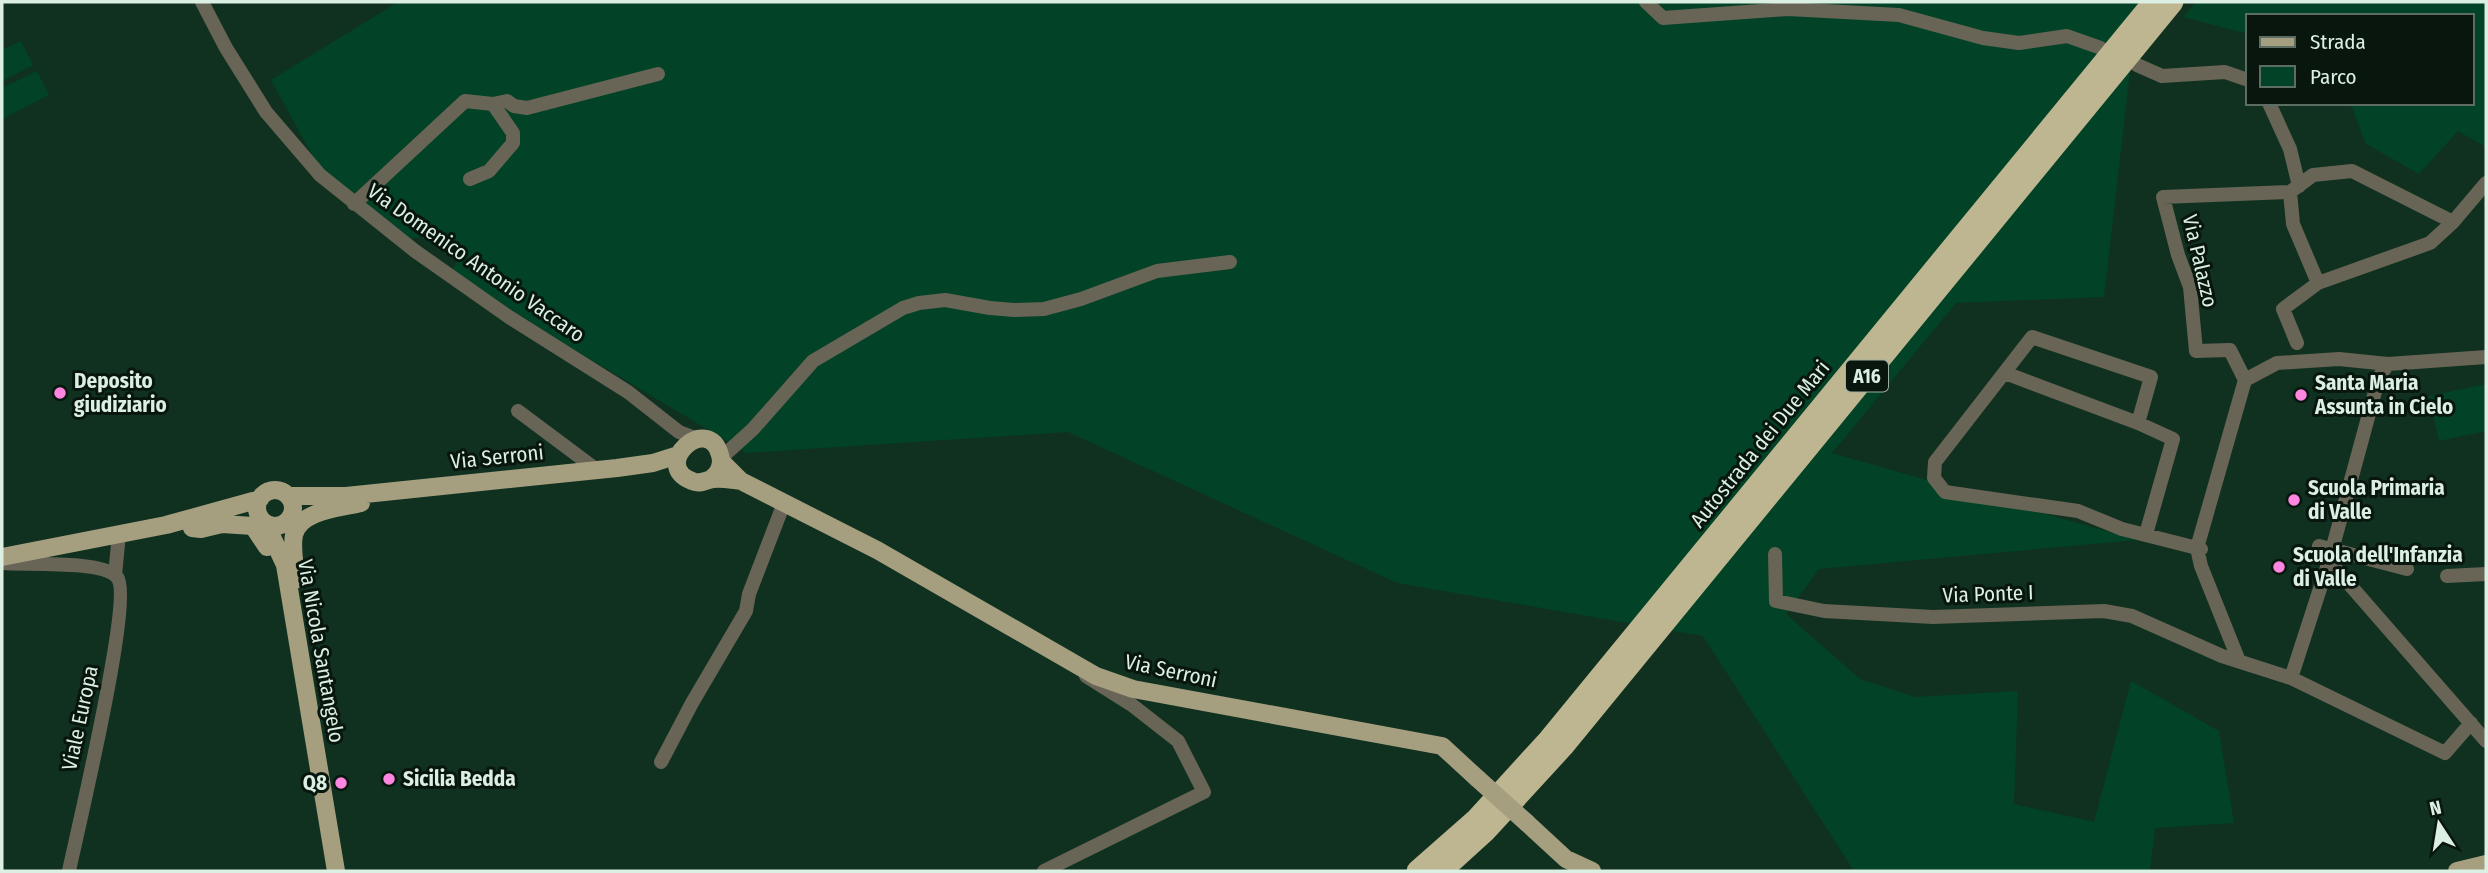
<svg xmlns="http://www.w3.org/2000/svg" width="2488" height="873" viewBox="0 0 2488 873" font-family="'Fira Sans Condensed',sans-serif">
	<rect width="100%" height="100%" fill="#10311f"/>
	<path fill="#024226" d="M 398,2 L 2138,2 L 2104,297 L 1956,303 L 1832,453 L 2137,540 L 1819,569 L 1786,614 L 1860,679 L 1915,697 L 2018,691 L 2014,804 L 2094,822 L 2131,681 L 2219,731 L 2234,823 L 2155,828 L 2150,871 L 1854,871 L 1703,636 L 1397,583 L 1068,432 L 747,453 L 538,328 L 452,270 L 457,261 L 420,237 L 405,240 L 318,166 L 271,80 Z
		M 2196,2 L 2486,2 L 2486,147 L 2458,131 L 2419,174 L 2366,144 L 2350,103 L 2472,103 L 2472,16 L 2248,16 L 2248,34 L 2183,17 Z
		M 21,41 L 33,65 L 2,81 L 2,50 Z
		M 37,71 L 49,95 L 2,119 L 2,88 Z
		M 2486,384 L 2486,431 L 2439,441 L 2429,396 Z"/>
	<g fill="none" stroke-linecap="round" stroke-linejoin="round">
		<path stroke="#686456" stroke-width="14" d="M 202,2 L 226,48 L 266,112 L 320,175 L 415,251 L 509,317 L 628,392 L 679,432 L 698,439
			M 1646,2 L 1663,18 L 1788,9 L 1899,15 L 1983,38 L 2019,43 L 2067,36 L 2101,48
			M 2137,65 L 2162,76 L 2225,72 L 2248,80
			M 2269,103 L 2290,149 L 2299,186
			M 470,179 L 489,171 L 513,143 L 513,133 L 493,104
			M 2290,192 L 2293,224 L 2318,283
			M 354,204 L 465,101 L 493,104 L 507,101 L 514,106 L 527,108 L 658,74
			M 2297,343 L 2283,309 L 2318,283 L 2430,243 L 2453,222 L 2486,183
			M 2005,373 L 2138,423 L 2173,439 L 2146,534
			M 2245,380 L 2230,350 L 2196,351 L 2190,287 L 2178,255 L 2163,197 L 2290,192 L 2313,175 L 2352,171 L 2453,222
			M 518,411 L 597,470
			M 2138,423 L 2151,377 L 2032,337 L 1935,462 L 1934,478 L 1945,492 L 2078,511 L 2122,529 L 2201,549
			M 721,458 L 753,429 L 813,361 L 903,308 L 919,303 L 945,300 L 990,308 L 1014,310 L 1044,309 L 1081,299 L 1157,271 L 1230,262
			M 2319,546 L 2407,569
			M 1775,554 L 1776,601 L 1824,611 L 1933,617 L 2104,611 L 2132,616 L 2222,656 L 2291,678 L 2445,753 L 2471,723
			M 2329,561 L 2486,741
			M 2,563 C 26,565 102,560 117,577 C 134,597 77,832 69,871
			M 115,575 L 119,534
			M 2447,576 L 2486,574
			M 2239,661 L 2201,566 L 2197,548 L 2245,380 L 2277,363 L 2339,359 L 2388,364
			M 2291,678 L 2329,561 L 2379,377 L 2388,364 L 2486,357
			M 661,762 L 692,703 L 746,611 L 749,594 L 784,503
			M 1044,871 L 1204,792 L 1178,741 L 1132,705 L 1086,676"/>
		<path stroke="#a59f80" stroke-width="18" d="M 721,461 L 741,481 L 877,550 L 1096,676 L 1133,689 L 1442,746 L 1478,779
			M 711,479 C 719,473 723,465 720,455 C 708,412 650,465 692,481 C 700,485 705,480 713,479 C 722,478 732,480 741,481
			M257 508a18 18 0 1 1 36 0a18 18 0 1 1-36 0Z
			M 289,496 L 346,496 L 617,468 L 653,463 L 678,455
			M 266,524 L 285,565 L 336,871
			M 192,528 L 201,529 L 222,524 L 253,526 L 267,547
			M 2,557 L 166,525 L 260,499
			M 295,580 C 296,566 291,549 294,535 C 300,510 341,508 361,503
			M 1527,823 L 1566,859 L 1592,871
			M 2457,871 L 2486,864"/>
		<path stroke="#beb691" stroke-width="21" d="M 1417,871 L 1475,820 L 1549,739 L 2153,2
			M 1442,871 L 1486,831 L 1563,747 L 2173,2"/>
		<path stroke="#a59f80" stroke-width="18" d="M 1478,779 L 1527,823"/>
	</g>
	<g fill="#fe86e0" stroke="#08160e" stroke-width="2.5">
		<circle cx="60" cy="393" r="7"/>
		<circle cx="2301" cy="395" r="7"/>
		<circle cx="2294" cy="500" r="7"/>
		<circle cx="2279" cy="567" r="7"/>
		<circle cx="389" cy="779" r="7"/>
		<circle cx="341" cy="783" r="7"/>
	</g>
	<g text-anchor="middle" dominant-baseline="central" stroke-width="6" stroke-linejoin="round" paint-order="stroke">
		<rect fill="#08160e" stroke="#9caea3" stroke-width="2" x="1846" y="360.5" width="42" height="31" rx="5"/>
		<g font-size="19" font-weight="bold" fill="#dcefe3">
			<text x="1867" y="376">A16</text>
		</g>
		<g font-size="21" fill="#dcefe3" stroke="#08160e">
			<text transform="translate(2200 261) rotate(77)">Via Palazzo</text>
			<text transform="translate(476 263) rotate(35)">Via Domenico Antonio Vaccaro</text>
			<text transform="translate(1760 444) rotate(-51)">Autostrada dei Due Mari</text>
			<text transform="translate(497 457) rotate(-6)">Via Serroni</text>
			<text transform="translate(1988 594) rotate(-2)">Via Ponte I</text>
			<text transform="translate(321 651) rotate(80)">Via Nicola Santangelo</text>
			<text transform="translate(1171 671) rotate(12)">Via Serroni</text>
			<text transform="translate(80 718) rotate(-78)">Viale Europa</text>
		</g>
		<g font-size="21" font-weight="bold" fill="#dcefe3" stroke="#08160e" text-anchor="start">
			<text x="74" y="381">Deposito<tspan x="74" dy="24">giudiziario</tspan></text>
			<text x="2315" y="383">Santa Maria<tspan x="2315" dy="24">Assunta in Cielo</tspan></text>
			<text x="2308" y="488">Scuola Primaria<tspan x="2308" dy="24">di Valle</tspan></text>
			<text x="2293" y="555">Scuola dell'Infanzia<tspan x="2293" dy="24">di Valle</tspan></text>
			<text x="403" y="779">Sicilia Bedda</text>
			<text x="327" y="783" text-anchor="end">Q8</text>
		</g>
	</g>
	<rect width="2488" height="873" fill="none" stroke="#dcefe3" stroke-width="7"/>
	<rect x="2246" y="14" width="228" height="91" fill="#08160e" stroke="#5d6d63" stroke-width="2"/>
	<rect x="2260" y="37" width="35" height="10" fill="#a59f80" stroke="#5d6d63" stroke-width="2"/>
	<text x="2310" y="49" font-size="21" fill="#dcefe3">Strada</text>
	<rect x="2260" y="66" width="35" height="21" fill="#024226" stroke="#5d6d63" stroke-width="2"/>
	<text x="2310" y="84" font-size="21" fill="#dcefe3">Parco</text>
	<g transform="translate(2439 824) rotate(348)" stroke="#08160e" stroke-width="5" paint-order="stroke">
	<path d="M0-5L12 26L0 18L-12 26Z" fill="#dcefe3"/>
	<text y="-10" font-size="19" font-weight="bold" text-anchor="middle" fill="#dcefe3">N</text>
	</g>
</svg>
